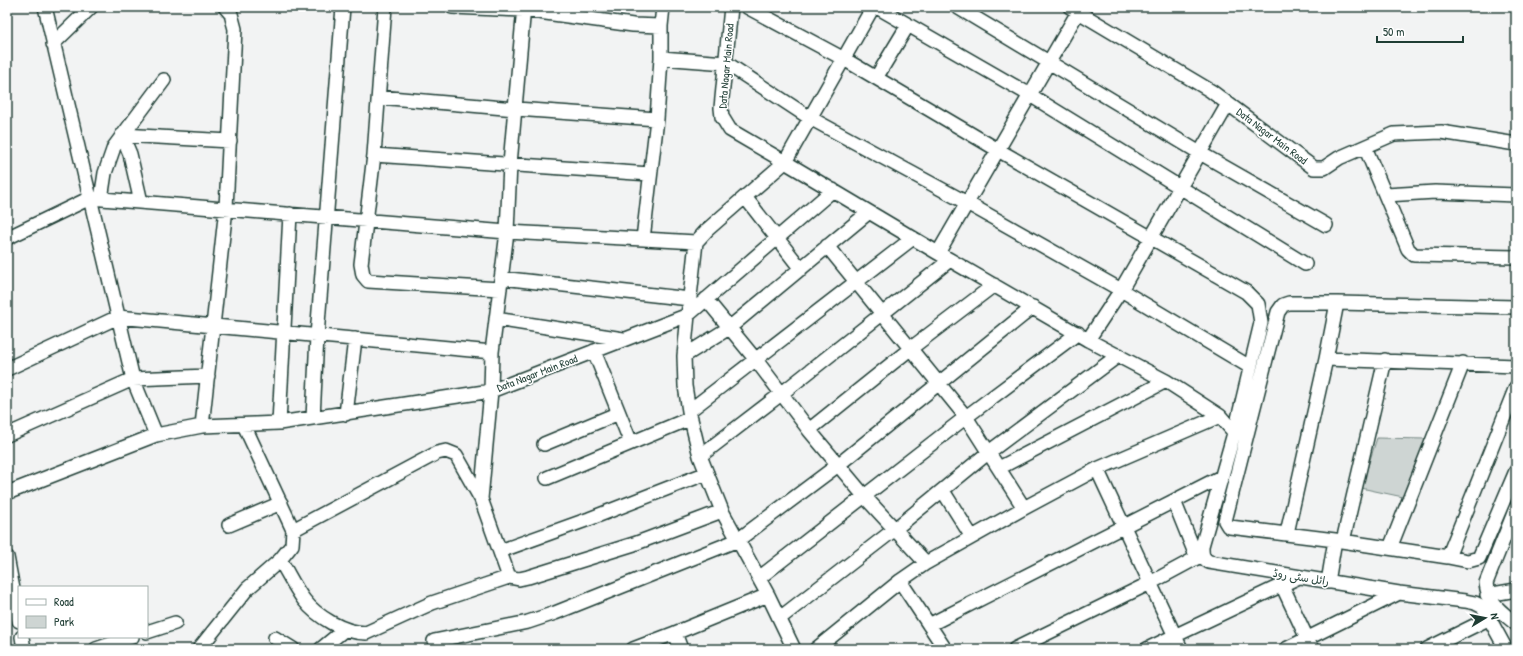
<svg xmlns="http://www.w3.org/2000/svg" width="1523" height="656" viewBox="0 0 1523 656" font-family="'Patrick Hand','Playpen Sans Arabic',sans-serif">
	<rect width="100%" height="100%" fill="#f2f3f3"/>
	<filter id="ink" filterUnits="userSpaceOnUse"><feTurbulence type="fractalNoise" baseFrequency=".025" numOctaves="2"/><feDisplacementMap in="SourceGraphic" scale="8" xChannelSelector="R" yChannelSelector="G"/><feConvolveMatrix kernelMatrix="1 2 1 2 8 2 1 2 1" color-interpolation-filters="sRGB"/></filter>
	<g filter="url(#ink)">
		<path fill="#ced5d3" stroke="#768984" d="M 1377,438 L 1426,439 L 1403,497 L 1361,488 Z"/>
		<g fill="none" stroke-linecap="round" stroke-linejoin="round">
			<defs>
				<path id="minor" d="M 45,7 L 90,198 L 507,232 L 643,239 L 657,119 L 661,58 L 661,26 L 663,7
					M 385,7 L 374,155 L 361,264 L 363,275 L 368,281 L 500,289
					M 452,7 L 524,10 L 633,25 L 661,26
					M 524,7 L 510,164 L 507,232 L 492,352 L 491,391 L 688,315 L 684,356 L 685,386 L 689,411 L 700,456 L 722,511 L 768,595 L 794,649
					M 731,7 L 721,108 L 722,117 L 730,130 L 785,162 L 707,230 L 696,242 L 688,315 L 833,190
					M 747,7 L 844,59 L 998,150 L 1246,292 L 1258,304 L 1261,323 L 1238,419 L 1202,546 C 1202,554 1202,558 1209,562 L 1399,593 L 1465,601 L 1475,603 L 1483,607 L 1506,649
					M 873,7 L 785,162 L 938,253
					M 877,7 L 1030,95 L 1305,264
					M 957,7 L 1200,153 L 1326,225
					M 1070,7 L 1211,91 L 1314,168 L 1324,168 L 1339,158 L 1394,134 L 1441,132 L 1516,144
					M 1078,12 L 938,253 L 1088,340 L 1166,381 L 1220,416 L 1233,431
					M 53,44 L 91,7
					M 661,58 L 726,63 L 810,118 L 967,203 L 1121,290 L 1250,367
					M 876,78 L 908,25
					M 379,97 L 516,109 L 657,119
					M 1365,147 L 1408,249 L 1414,255 L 1516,257
					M 374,155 L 650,174
					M 1386,195 L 1435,192 L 1516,195
					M 745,197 L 801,269
					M 101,199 L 105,173 L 114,147 L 164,80
					M 141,202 L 130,154 L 122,135 L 230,141
					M 7,238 L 90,198 L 133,379 L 156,435
					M 643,239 L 696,242
					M 827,246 L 966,417 L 1024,508
					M 501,278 L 690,299
					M 706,299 L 756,360 L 809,430 L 865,497 L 926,563
					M 1337,303 L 1516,307
					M 496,319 L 623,339
					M 1088,340 L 1121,290 L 1228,104
					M 594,351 L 631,443
					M 684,356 L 729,328 L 869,212
					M 7,369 L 118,317 L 492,352
					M 689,411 L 913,238
					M 346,414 L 355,339
					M 313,418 L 317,336 L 343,7
					M 279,423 L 491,391 L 481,499
					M 244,425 L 293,530
					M 202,426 L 226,208 L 235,29 L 231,14 L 225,7
					M 809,430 L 910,349 L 994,285
					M 7,435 L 133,379 L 208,376
					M 544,444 L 619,413
					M 700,456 L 781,394 L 950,260
					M 999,468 L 1166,381
					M 1097,469 L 1181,649
					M 547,478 L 691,418
					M 943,491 L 972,537
					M 7,493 L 156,435 L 202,426 L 279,423 L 290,214
					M 1174,501 L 1197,558
					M 1516,508 L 1486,583 C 1488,604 1501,611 1516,624
					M 229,525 L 281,503
					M 1287,533 L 1326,359
					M 1335,540 L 1230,527 L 1228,526 L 1225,521 L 1278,312 L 1283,305 L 1289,303 L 1337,303 L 1326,359 L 1516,366
					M 1343,541 L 1385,360
					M 1390,548 L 1463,363
					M 500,551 L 589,519 L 707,473
					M 7,557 L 19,621
					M 1448,557 L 1468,561 L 1479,558 L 1516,471
					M 280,560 C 288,573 295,588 304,600 C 317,617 344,633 366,633 L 432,603 L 509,577
					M 759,578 L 966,417 L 1078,333
					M 900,581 L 945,649
					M 1328,582 L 1335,540 L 1448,557 L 1516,387
					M 1282,585 L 1312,649
					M 1487,595 L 1516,590
					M 780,618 L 895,529 L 989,452 L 1119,355
					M 929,625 L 1221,477
					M 147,632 L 175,623
					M 22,637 L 24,649
					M 275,638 L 293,649
					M 434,641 L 528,622 L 555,613 L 738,540 L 838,465 L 1033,307
					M 96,649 L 132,637
					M 199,649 L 247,589 L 280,560 L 292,545 L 293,530 L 437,453 L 446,451 L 456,455 L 481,499 L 509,577 L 519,579 L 528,577 L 634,544 L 722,511
					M 321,649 L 344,630
					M 633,649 L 675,633
					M 681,649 L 675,633 L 768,595
					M 816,649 L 900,581 L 926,563 L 1024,508 L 1097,469 L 1220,416
					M 1015,649 L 1150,583 L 1202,555
					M 1147,649 L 1299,577
					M 1286,649 L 1399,593
					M 1427,649 L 1490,618"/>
			</defs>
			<use href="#minor" stroke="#1f3d34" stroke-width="16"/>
			<use href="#minor" stroke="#fff" stroke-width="13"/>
		</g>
	</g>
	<g text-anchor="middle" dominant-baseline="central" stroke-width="3" stroke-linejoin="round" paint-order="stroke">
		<g font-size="11" fill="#1f3d34" stroke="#fff">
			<text transform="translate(726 66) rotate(-85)">Data Nagar Main Road</text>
			<text transform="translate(1272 136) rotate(37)">Data Nagar Main Road</text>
			<text transform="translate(537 373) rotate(-21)">Data Nagar Main Road</text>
			<text transform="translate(1301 577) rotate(9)">رائل سٹی روڈ</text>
		</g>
	</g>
	<rect width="1523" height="656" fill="none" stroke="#fff" stroke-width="24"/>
	<rect x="12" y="12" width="1499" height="632" fill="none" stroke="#1f3d34" stroke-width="1.5" filter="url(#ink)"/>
	<rect x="18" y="586" width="130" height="52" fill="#ffffff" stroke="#a5b1ae"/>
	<rect x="26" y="599" width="20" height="6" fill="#ffffff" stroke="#a5b1ae"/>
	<text x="54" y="606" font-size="12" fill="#1f3d34">Road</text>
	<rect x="26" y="616" width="20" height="12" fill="#ced5d3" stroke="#a5b1ae"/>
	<text x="54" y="626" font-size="12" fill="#1f3d34">Park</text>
	<g transform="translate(1485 618) rotate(80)" stroke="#ffffff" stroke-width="3" paint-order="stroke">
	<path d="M0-3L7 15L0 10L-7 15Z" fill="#1f3d34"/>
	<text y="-6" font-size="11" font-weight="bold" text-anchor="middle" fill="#1f3d34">N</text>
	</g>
	<path d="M1377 36v6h86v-6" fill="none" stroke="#1f3d34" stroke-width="2"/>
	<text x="1383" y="36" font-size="12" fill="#1f3d34" stroke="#ffffff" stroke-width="3" paint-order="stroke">50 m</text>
</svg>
